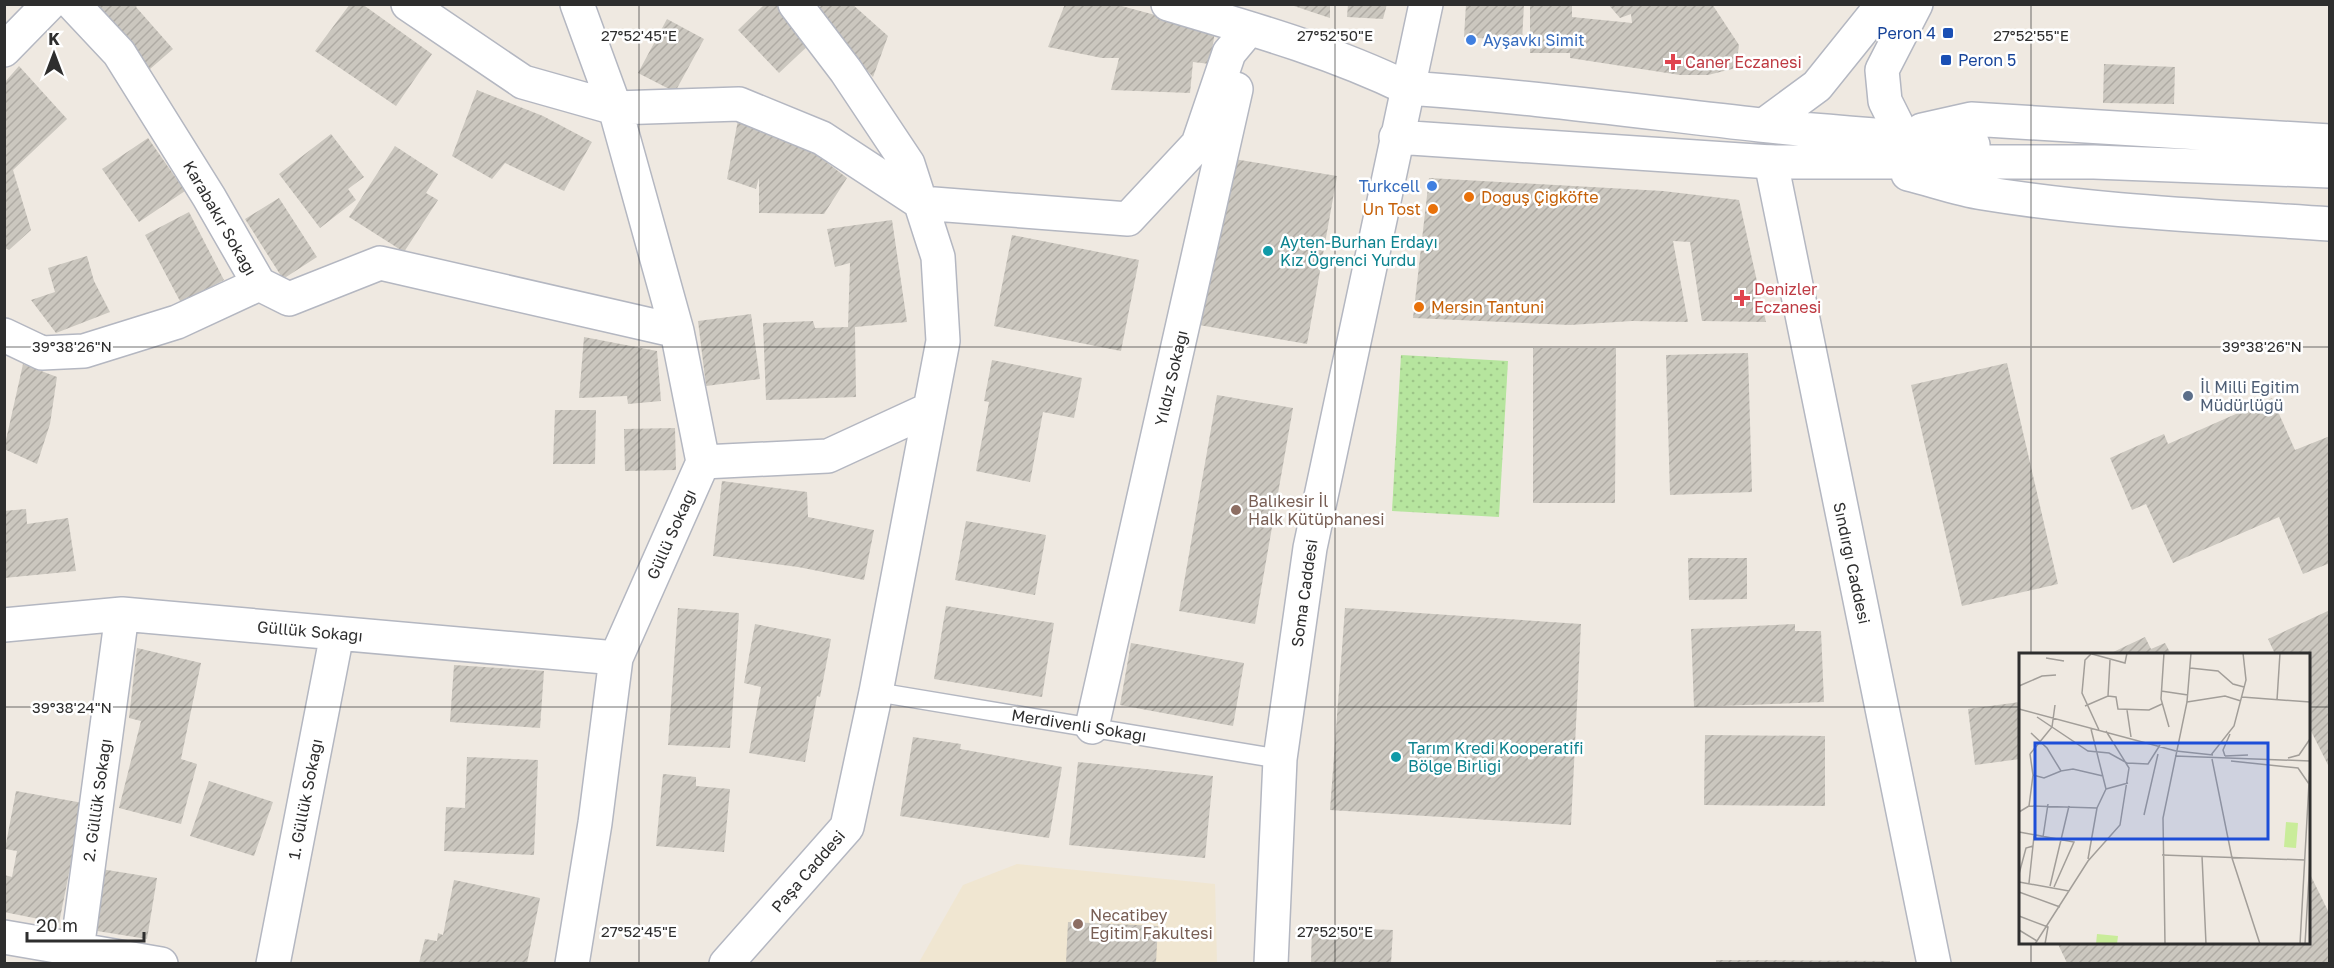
<svg xmlns="http://www.w3.org/2000/svg" width="2334" height="968" viewBox="0 0 2334 968" font-family="'Golos Text',sans-serif">
	<defs>
		<pattern id="green-dots" width="8" height="8" patternUnits="userSpaceOnUse" patternTransform="scale(1.5)"><rect width="8" height="8" fill="#b6e59e"/><path d="M2 2h.1M6 6h.1" fill="none" stroke="#9dc588" stroke-width="1.8" stroke-linecap="round"/></pattern>
		<pattern id="building-hatch" width="6" height="6" patternUnits="userSpaceOnUse" patternTransform="scale(1.5)"><rect width="6" height="6" fill="#cbc7bf"/><path d="M-1 1l2-2M0 6l6-6M5 7l2-2" fill="none" stroke="#afaba4"/></pattern>
	</defs>
	<rect width="100%" height="100%" fill="#efe9e1"/>
	<path fill="#f0e6d1" d="M 1017,864 L 1215,884 L 1217,963 L 918,964 L 963,885 Z"/>
	<path fill="url(#green-dots)" d="M 1401,355 L 1508,361 L 1499,517 L 1392,511 Z"/>
	<path fill="url(#building-hatch)" d="M 92,4 L 138,4 L 136,7 L 173,49 L 150,69 Z
		M 350,4 L 362,4 L 432,54 L 396,106 L 315,51 Z
		M 765,4 L 776,4 L 812,42 L 779,73 L 738,30 Z
		M 823,4 L 852,4 L 888,36 L 873,77 L 813,13 Z
		M 1065,4 L 1114,4 L 1215,31 L 1210,64 L 1193,62 L 1190,93 L 1111,90 L 1119,58 L 1102,58 L 1048,47 Z
		M 1291,4 L 1330,4 L 1330,18 L 1291,5 Z
		M 1348,4 L 1387,4 L 1383,19 L 1347,17 Z
		M 1466,4 L 1524,4 L 1522,41 L 1464,37 Z
		M 1608,4 L 1712,4 L 1739,45 L 1736,68 L 1708,75 L 1680,75 L 1570,58 L 1570,53 L 1530,53 L 1530,5 L 1572,5 L 1572,17 L 1632,23 L 1631,14 L 1620,18 Z
		M 667,19 L 704,39 L 675,92 L 638,73 Z
		M 2104,64 L 2175,67 L 2174,104 L 2103,103 Z
		M 19,66 L 67,119 L 13,170 L 31,230 L 9,250 L 5,248 L 5,82 Z
		M 477,90 L 543,116 L 592,142 L 564,191 L 505,163 L 492,179 L 452,156 Z
		M 738,120 L 812,151 L 847,178 L 824,214 L 759,213 L 759,178 L 756,189 L 727,179 Z
		M 331,134 L 364,177 L 348,189 L 356,200 L 320,228 L 279,174 Z
		M 148,138 L 185,191 L 139,222 L 102,169 Z
		M 395,146 L 438,174 L 426,193 L 438,200 L 404,252 L 349,217 Z
		M 1228,158 L 1337,176 L 1307,344 L 1199,325 Z
		M 1429,178 L 1663,191 L 1739,200 L 1766,322 L 1702,321 L 1690,242 L 1673,241 L 1688,322 L 1632,321 L 1570,325 L 1413,318 Z
		M 279,198 L 317,257 L 283,279 L 245,219 Z
		M 189,212 L 224,280 L 181,303 L 145,235 Z
		M 892,220 L 907,322 L 855,327 L 856,397 L 766,400 L 763,323 L 813,321 L 815,328 L 848,327 L 850,263 L 835,267 L 827,229 Z
		M 1012,235 L 1139,260 L 1121,351 L 994,326 Z
		M 87,256 L 94,281 L 110,312 L 56,333 L 31,300 L 55,292 L 48,268 Z
		M 751,314 L 760,379 L 706,386 L 698,321 Z
		M 584,337 L 657,351 L 661,401 L 628,404 L 627,396 L 579,398 Z
		M 1533,348 L 1616,348 L 1615,503 L 1533,503 Z
		M 1748,353 L 1752,492 L 1670,495 L 1666,355 Z
		M 992,360 L 1082,378 L 1074,418 L 1043,412 L 1030,482 L 976,471 L 989,402 L 984,401 Z
		M 2007,363 L 2058,584 L 1962,606 L 1911,385 Z
		M 23,364 L 57,377 L 50,424 L 37,464 L 4,449 Z
		M 1217,395 L 1293,408 L 1255,624 L 1179,611 Z
		M 2272,398 L 2295,450 L 2330,436 L 2330,563 L 2303,574 L 2279,517 L 2173,563 L 2146,504 L 2132,510 L 2110,458 L 2164,434 L 2168,444 Z
		M 555,410 L 596,410 L 595,464 L 553,464 Z
		M 675,428 L 676,470 L 625,471 L 624,429 Z
		M 722,481 L 807,492 L 808,517 L 874,530 L 864,580 L 798,567 L 713,556 Z
		M 26,509 L 27,524 L 68,518 L 76,571 L 4,578 L 4,511 Z
		M 966,521 L 1046,535 L 1035,595 L 955,580 Z
		M 1688,558 L 1747,558 L 1747,599 L 1689,600 Z
		M 946,606 L 1054,623 L 1042,697 L 934,679 Z
		M 678,608 L 739,613 L 730,748 L 668,745 Z
		M 1345,608 L 1581,624 L 1571,825 L 1330,810 Z
		M 2330,610 L 2330,769 L 2308,725 L 2308,654 L 2275,654 L 2268,639 Z
		M 755,624 L 831,639 L 820,697 L 817,696 L 805,762 L 749,753 L 761,687 L 744,683 Z
		M 1795,624 L 1795,631 L 1821,631 L 1824,702 L 1694,707 L 1691,629 Z
		M 2145,637 L 2151,649 L 2165,643 L 2171,654 L 2109,654 Z
		M 1131,643 L 1244,663 L 1233,726 L 1120,705 Z
		M 137,648 L 201,663 L 181,759 L 197,764 L 181,824 L 119,808 L 141,721 L 129,718 Z
		M 454,665 L 544,671 L 540,728 L 450,722 Z
		M 2020,702 L 2020,759 L 1975,765 L 1968,709 Z
		M 1705,735 L 1825,736 L 1825,806 L 1704,805 Z
		M 913,737 L 961,744 L 960,749 L 1062,767 L 1049,838 L 900,816 Z
		M 467,757 L 538,760 L 534,855 L 444,851 L 446,807 L 465,808 Z
		M 1078,762 L 1213,776 L 1205,858 L 1069,845 Z
		M 663,774 L 696,777 L 696,786 L 730,789 L 724,852 L 656,846 Z
		M 209,781 L 273,802 L 254,856 L 190,836 Z
		M 16,791 L 83,803 L 59,923 L 4,912 L 4,875 L 12,877 L 17,851 L 5,849 Z
		M 101,869 L 157,878 L 147,939 L 91,930 Z
		M 2308,870 L 2330,915 L 2330,963 L 2067,963 L 2057,942 L 2308,942 Z
		M 454,880 L 540,898 L 527,963 L 419,963 L 425,939 L 437,941 L 438,933 L 443,935 Z
		M 1068,922 L 1158,926 L 1156,963 L 1066,963 Z
		M 1312,927 L 1393,930 L 1391,963 L 1311,963 Z
		M 1716,960 L 1890,961 L 1890,963 L 1716,963 Z"/>
	<g fill="none" stroke-linecap="round" stroke-linejoin="round">
		<defs>
			<path id="lane" d="M 876,692 L 1280,759"/>
			<path id="street" d="M 73,4 L 119,53 L 209,197 L 259,284 L 289,299 L 380,263 L 677,331
				M 408,4 L 523,82 L 615,108 L 739,104 L 822,138 L 921,203 L 1128,219 L 1198,144 L 1229,53 L 1249,29
				M 1168,4 C 1249,28 1331,51 1407,88
				M 4,50 L 49,4
				M 1902,135 L 1885,101 L 1882,70 L 1916,4
				M 1771,162 L 1934,964
				M 4,335 L 42,353 L 84,351 L 177,322 L 259,284
				M 703,462 L 828,456 L 930,409
				M 4,625 L 122,614 L 616,658
				M 1092,727 L 1236,89
				M 4,937 L 161,964
				M 77,950 L 122,614
				M 273,964 L 337,634
				M 572,964 L 595,823 L 616,658 L 703,462 L 677,331 L 615,108 L 577,4
				M 726,964 L 847,827 L 876,692 L 943,341 L 938,257 L 908,164 L 846,71 L 795,4"/>
			<path id="secondary" d="M 1407,88 C 1525,96 1643,112 1760,125 C 1831,133 1902,135 1973,145
				M 1764,125 L 1817,86 L 1883,4
				M 1922,130 L 1971,119 L 2330,141
				M 1396,137 L 1771,162 L 2094,162 L 2330,171
				M 1908,174 C 1933,180 1958,189 1983,193 C 2098,212 2214,216 2330,224
				M 1271,964 L 1280,759 L 1310,548 L 1426,4"/>
		</defs>
		<use href="#lane" stroke="#b4b7c1" stroke-width="21"/>
		<use href="#street" stroke="#b4b7c1" stroke-width="36"/>
		<use href="#secondary" stroke="#b4b7c1" stroke-width="36"/>
		<use href="#lane" stroke="#fff" stroke-width="18"/>
		<use href="#street" stroke="#fff" stroke-width="33"/>
		<use href="#secondary" stroke="#fff" stroke-width="33"/>
	</g>
	<path fill="none" stroke="#2e2e2e" stroke-width="1.5" stroke-opacity="0.45" d="M 639,4 L 639,964M 1335,4 L 1335,964M 2031,4 L 2031,654M 4,347 L 2330,347M 4,707 L 2020,707M 2308,707 L 2330,707M 2031,942 L 2031,964"/>
	<g fill="#1a4fb4" stroke="#fff" stroke-width="2">
		<rect x="1942" y="27" width="12" height="12" rx="3"/>
		<rect x="1940" y="54" width="12" height="12" rx="3"/>
	</g>
	<g fill="#3f7fe0" stroke="#fff" stroke-width="2">
		<circle cx="1471" cy="40" r="6"/>
		<circle cx="1432" cy="186" r="6"/>
	</g>
	<g fill="#e0444e" stroke="#fff" stroke-width="2">
		<path d="M1670 53h6v6h6v6h-6v6h-6v-6h-6v-6h6z"/>
		<path d="M1739 289h6v6h6v6h-6v6h-6v-6h-6v-6h6z"/>
	</g>
	<g fill="#e8710a" stroke="#fff" stroke-width="2">
		<circle cx="1469" cy="197" r="6"/>
		<circle cx="1433" cy="209" r="6"/>
		<circle cx="1419" cy="307" r="6"/>
	</g>
	<g fill="#0f9aa8" stroke="#fff" stroke-width="2">
		<circle cx="1268" cy="251" r="6"/>
		<circle cx="1396" cy="757" r="6"/>
	</g>
	<circle fill="#5c6f8a" stroke="#fff" stroke-width="2" cx="2188" cy="396" r="6"/>
	<g fill="#8d6e63" stroke="#fff" stroke-width="2">
		<circle cx="1236" cy="510" r="6"/>
		<circle cx="1078" cy="924" r="6"/>
	</g>
	<g text-anchor="middle" dominant-baseline="central" stroke-width="5" stroke-linejoin="round" paint-order="stroke">
		<g font-size="16" fill="#164399" stroke="#fff" text-anchor="end">
			<text x="1936" y="33">Peron 4</text>
			<text x="1958" y="60" text-anchor="start">Peron 5</text>
		</g>
		<g font-size="16" fill="#366cbe" stroke="#fff" text-anchor="start">
			<text x="1483" y="40">Ayşavkı Simit</text>
			<text x="1420" y="186" text-anchor="end">Turkcell</text>
		</g>
		<g font-size="16" fill="#be3a42" stroke="#fff" text-anchor="start">
			<text x="1685" y="62">Caner Eczanesi</text>
			<text x="1754" y="289">Denizler<tspan x="1754" dy="18">Eczanesi</tspan></text>
		</g>
		<g font-size="16" fill="#c56008" stroke="#fff" text-anchor="start">
			<text x="1481" y="197">Doğuş Çiğköfte</text>
			<text x="1421" y="209" text-anchor="end">Un Tost</text>
			<text x="1431" y="307">Mersin Tantuni</text>
		</g>
		<g font-size="16" fill="#2e2e2e" stroke="#fff">
			<text transform="translate(220 218) rotate(60)">Karabakır Sokağı</text>
			<text transform="translate(1171 378) rotate(-77)">Yıldız Sokağı</text>
			<text transform="translate(671 534) rotate(-66)">Güllü Sokağı</text>
			<text transform="translate(1852 563) rotate(78)">Sındırgı Caddesi</text>
			<text transform="translate(1304 593) rotate(-82)">Soma Caddesi</text>
			<text transform="translate(310 631) rotate(5)">Güllük Sokağı</text>
			<text transform="translate(1079 725) rotate(9)">Merdivenli Sokağı</text>
			<text transform="translate(305 799) rotate(-79)">1. Güllük Sokağı</text>
			<text transform="translate(97 800) rotate(-82)">2. Güllük Sokağı</text>
			<text transform="translate(808 871) rotate(-49)">Paşa Caddesi</text>
		</g>
		<g font-size="16" fill="#0d838f" stroke="#fff" text-anchor="start">
			<text x="1280" y="242">Ayten-Burhan Erdayı<tspan x="1280" dy="18">Kız Öğrenci Yurdu</tspan></text>
			<text x="1408" y="748">Tarım Kredi Kooperatifi<tspan x="1408" dy="18">Bölge Birliği</tspan></text>
		</g>
		<g font-size="16" fill="#4e5e75" stroke="#fff" text-anchor="start">
			<text x="2200" y="387">İl Milli Eğitim<tspan x="2200" dy="18">Müdürlüğü</tspan></text>
		</g>
		<g font-size="16" fill="#785e54" stroke="#fff" text-anchor="start">
			<text x="1248" y="501">Balıkesir İl<tspan x="1248" dy="18">Halk Kütüphanesi</tspan></text>
			<text x="1090" y="915">Necatibey<tspan x="1090" dy="18">Eğitim Fakultesi</tspan></text>
		</g>
	</g>
	<g transform="translate(2019 653)">
		<rect width="291" height="291" fill="#efe9e1"/>
		<path d="M 267,169 L 279,170 L 277,195 L 265,194 ZM 78,281 L 99,283 L 98,291 L 77,291 Z" fill="#c9ec9a"/>
		<path fill="none" stroke="#a29e99" stroke-width="1.5" d="M 73,0 L 66,7 L 63,40 L 80,77M 145,0 L 142,46 L 150,74M 73,1 L 106,10 L 108,0M 27,5 L 45,8M 171,15 L 199,18 L 214,31 L 225,34M 0,33 L 23,23 L 37,22M 142,38 L 169,42M 89,43 L 91,7M 223,44 L 291,49M 258,47 L 261,0M 168,49 L 206,43 L 222,48M 66,53 L 89,43 L 97,44 L 99,56 L 130,57 L 143,51M 0,56 L 157,98M 108,57 L 112,84M 18,64 L 69,98 L 90,100 L 108,110 L 129,111 L 141,92M 12,80 L 28,95 L 42,118 L 54,116 L 84,123M 157,98 L 194,102M 11,101 L 33,74 L 36,52M 192,102 L 215,73 L 227,27 L 224,0M 156,103 L 291,108M 206,103 L 204,97 L 211,81M 206,103 L 229,102M 269,105 L 280,102 L 291,86M 193,106 L 213,205 L 241,291M 212,108 L 279,115 L 290,131M 14,122 L 25,125 L 42,118M 87,136 L 109,130M 10,153 L 78,155M 0,159 L 10,153 L 14,122 L 11,101M 125,162 L 139,101M 0,179 L 55,189 L 35,234M 24,184 L 29,151M 143,202 L 286,207M 183,203 L 187,291M 69,206 L 78,155 L 87,136 L 72,76M 0,221 L 7,195 L 14,193M 0,229 L 50,238M 10,230 L 15,183M 31,233 L 50,153M 0,239 L 41,254M 0,263 L 29,274 L 26,291M 0,277 L 18,288M 16,291 L 69,208 L 101,172 L 110,115 L 87,78M 146,291 L 144,165 L 168,49 L 172,0M 281,291 L 291,112M 286,291 L 291,206"/>
		<path fill="#1d4ed8" fill-opacity="0.15" stroke="#1d4ed8" stroke-width="3" d="M 16,90 L 249,90 L 249,186 L 16,186 Z"/>
		<rect width="291" height="291" fill="none" stroke="#2e2e2e" stroke-width="3"/>
	</g>
	<g font-size="15" text-anchor="middle" fill="#2e2e2e" stroke="#fff" stroke-width="5" stroke-linejoin="round" paint-order="stroke">
		<text x="639" y="41">27°52'45"E</text>
		<text x="1335" y="41">27°52'50"E</text>
		<text x="2031" y="41">27°52'55"E</text>
		<text x="72" y="352">39°38'26"N</text>
		<text x="2262" y="352">39°38'26"N</text>
		<text x="72" y="713">39°38'24"N</text>
		<text x="639" y="937">27°52'45"E</text>
		<text x="1335" y="937">27°52'50"E</text>
	</g>
	<rect width="2334" height="968" fill="none" stroke="#2e2e2e" stroke-width="12"/>
	<g transform="translate(54 54)" stroke="#ffffff" stroke-width="4.5" paint-order="stroke">
	<path d="M0-4.5L10 22L0 15L-10 22Z" fill="#2e2e2e"/>
	<text y="-9" font-size="16" font-weight="bold" text-anchor="middle" fill="#2e2e2e">K</text>
	</g>
	<path d="M27 932v9h117v-9" fill="none" stroke="#2e2e2e" stroke-width="3"/>
	<text x="36" y="932" font-size="18" fill="#2e2e2e" stroke="#ffffff" stroke-width="4.5" paint-order="stroke">20 m</text>
</svg>
